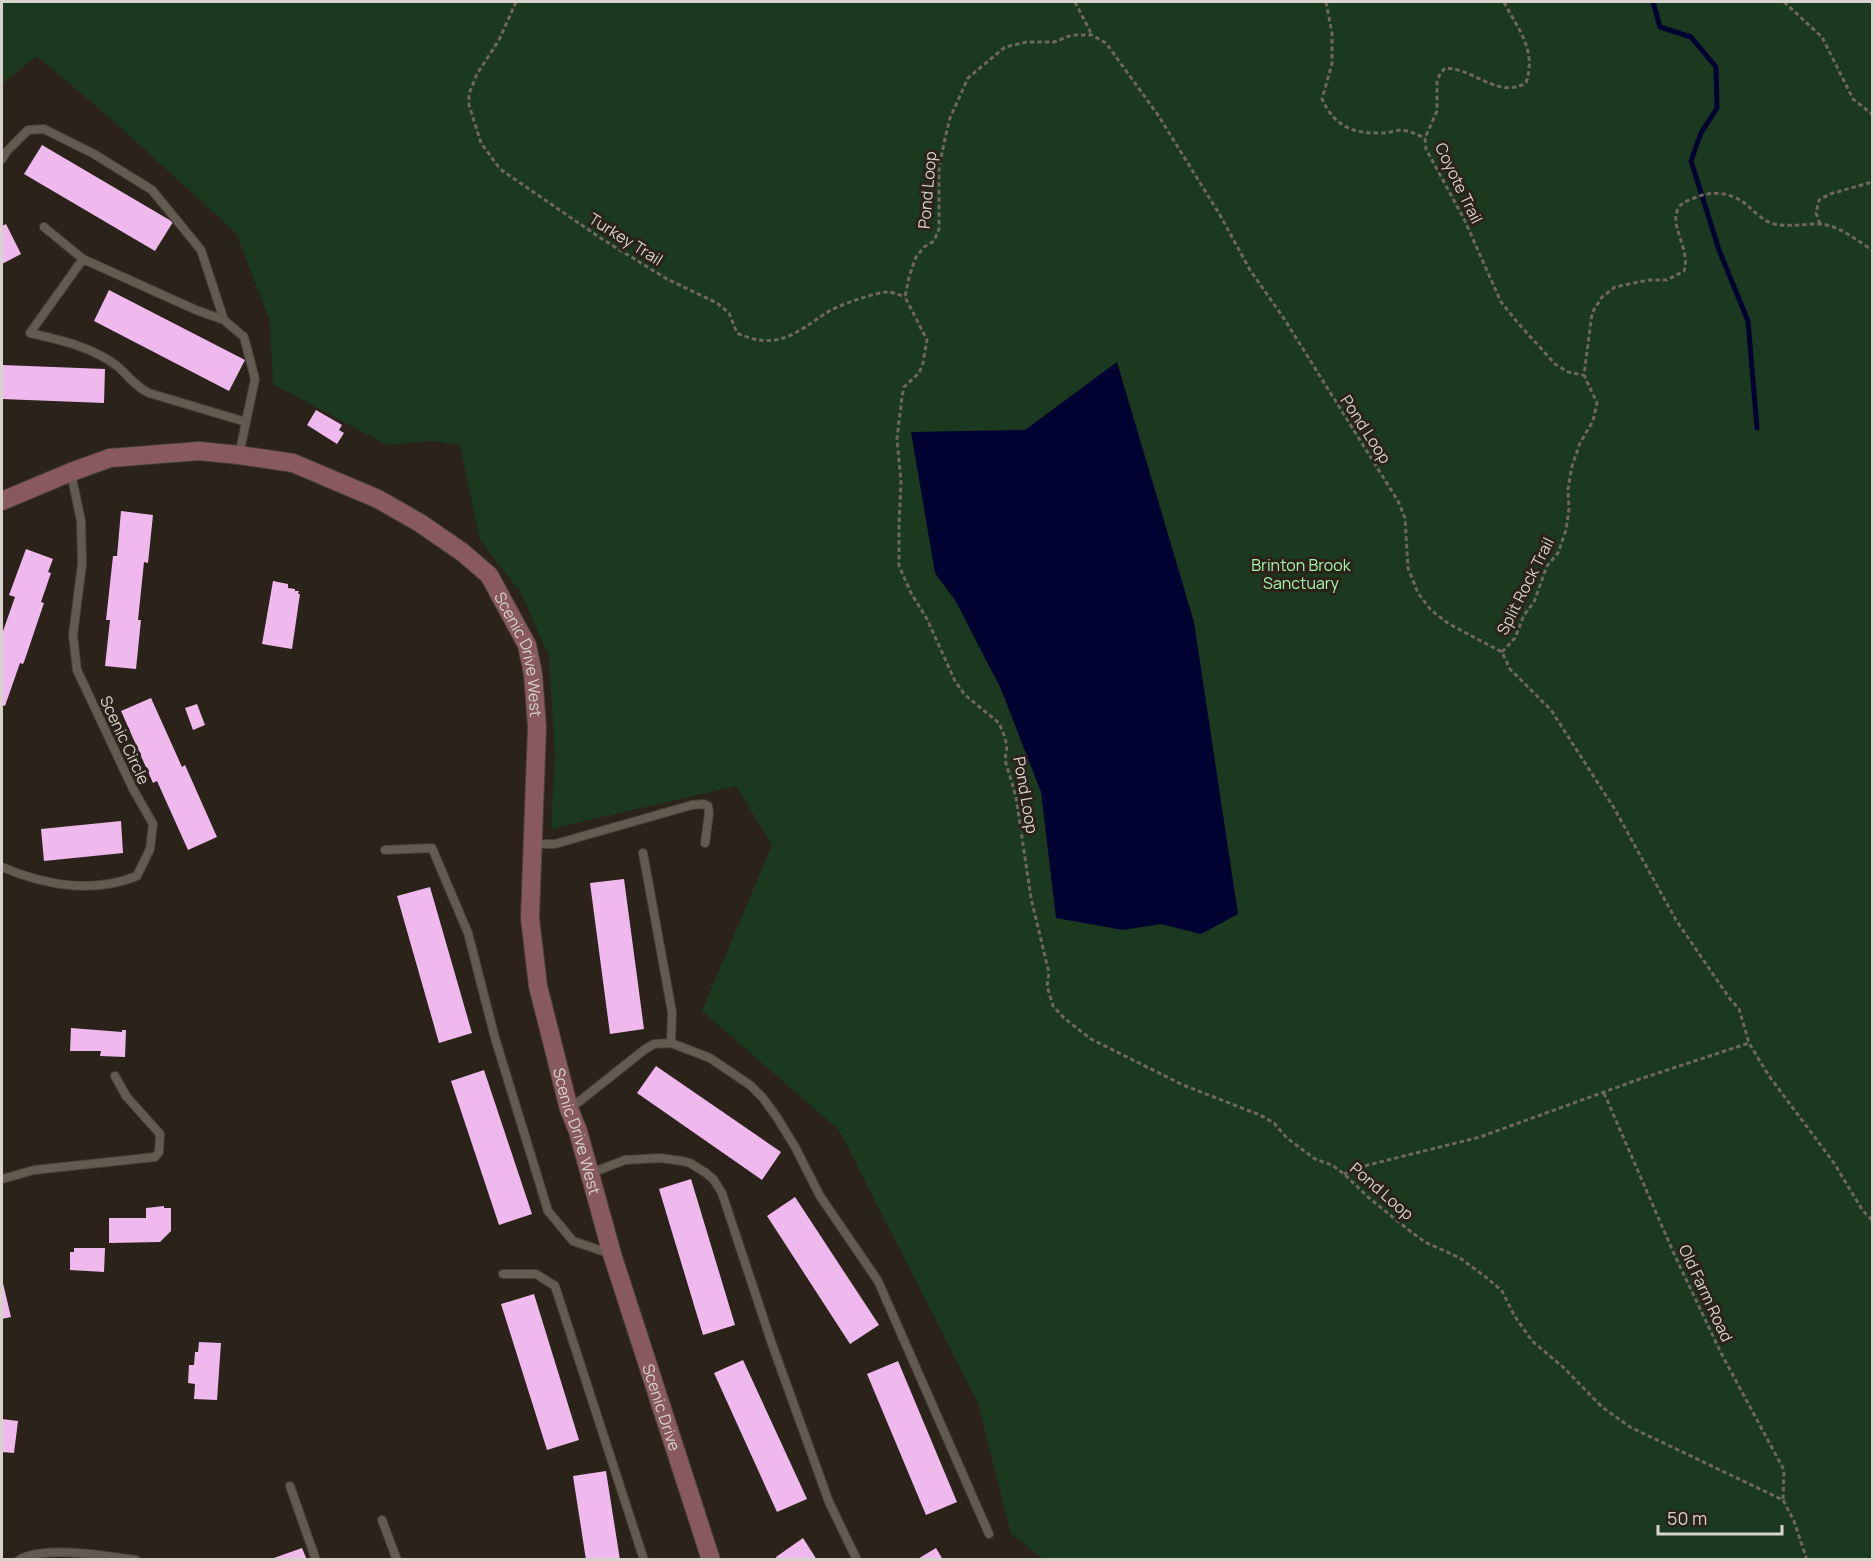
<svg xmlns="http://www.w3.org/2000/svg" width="1874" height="1561" viewBox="0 0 1874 1561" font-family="Manrope,sans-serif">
	<rect width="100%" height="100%" fill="#2b231a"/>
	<path fill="#1b391e" d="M 2,2 L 1872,2 L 1872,1559 L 1045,1560 L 1011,1534 L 978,1403 L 839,1130 L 702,1011 L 772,845 L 736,786 L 551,829 L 555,758 L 549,657 L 521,593 L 480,540 L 460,445 L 433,441 L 387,445 L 273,384 L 270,321 L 236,233 L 109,117 L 37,56 L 2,84 Z"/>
	<path fill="#000231" d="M 1117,362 L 1194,622 L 1238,914 L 1201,934 L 1161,924 L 1123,930 L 1056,918 L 1041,792 L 1001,689 L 955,600 L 935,573 L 911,432 L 1025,430 Z"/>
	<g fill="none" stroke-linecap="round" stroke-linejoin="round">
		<path stroke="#000231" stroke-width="5" d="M 1653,2 L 1660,27 L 1691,37 L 1716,67 L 1717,108 L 1701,133 L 1691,161 L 1719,250 L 1748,321 L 1757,428"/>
	</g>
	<path fill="#efb9ee" d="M 42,145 L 173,222 L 155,251 L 24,174 Z
		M 6,224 L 21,254 L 2,264 L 2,226 Z
		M 109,290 L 245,360 L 229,391 L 94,321 Z
		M 2,365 L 105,369 L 104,403 L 2,399 Z
		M 316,410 L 342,425 L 339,430 L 344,433 L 337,444 L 307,425 Z
		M 121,511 L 153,515 L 148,563 L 144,562 L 138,620 L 141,620 L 136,669 L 105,666 L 110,620 L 106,620 L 113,556 L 117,556 Z
		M 26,549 L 53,559 L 48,572 L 51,573 L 41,602 L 44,603 L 24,662 L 23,664 L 20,663 L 5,706 L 2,705 L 2,634 L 15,597 L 9,595 Z
		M 273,581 L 288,584 L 288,588 L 295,589 L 295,591 L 299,591 L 298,594 L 300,594 L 292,649 L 262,644 Z
		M 151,698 L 182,767 L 185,765 L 217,837 L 188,850 L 157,781 L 153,783 L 121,711 Z
		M 197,704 L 205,725 L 193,730 L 185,708 Z
		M 121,821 L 123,853 L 44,861 L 41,829 Z
		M 624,879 L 644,1029 L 610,1034 L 590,883 Z
		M 430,887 L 472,1033 L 439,1043 L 397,896 Z
		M 71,1028 L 122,1032 L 122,1030 L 126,1030 L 125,1057 L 100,1056 L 101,1051 L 70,1051 Z
		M 656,1066 L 781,1152 L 762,1180 L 637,1093 Z
		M 484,1070 L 532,1214 L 499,1225 L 451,1081 Z
		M 691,1179 L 735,1325 L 703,1335 L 659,1189 Z
		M 795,1197 L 879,1325 L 850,1344 L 767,1216 Z
		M 164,1206 L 164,1208 L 171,1208 L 171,1231 L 160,1242 L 109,1243 L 109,1218 L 146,1218 L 146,1208 Z
		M 74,1248 L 105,1248 L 104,1272 L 70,1270 L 70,1252 L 74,1252 Z
		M 2,1279 L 11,1317 L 2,1319 Z
		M 534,1294 L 579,1440 L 547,1450 L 501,1304 Z
		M 199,1342 L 221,1343 L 217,1400 L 194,1399 L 195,1384 L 188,1383 L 189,1365 L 194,1365 L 195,1352 L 198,1352 Z
		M 743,1360 L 807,1499 L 777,1512 L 714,1373 Z
		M 898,1361 L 957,1502 L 926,1515 L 867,1374 Z
		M 2,1419 L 18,1421 L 14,1453 L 2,1452 Z
		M 606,1471 L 620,1560 L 586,1560 L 573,1476 Z
		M 803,1538 L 817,1560 L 777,1560 L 776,1557 Z
		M 302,1548 L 307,1560 L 271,1560 L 271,1559 Z
		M 936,1548 L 943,1560 L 916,1560 Z"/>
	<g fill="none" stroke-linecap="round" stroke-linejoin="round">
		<defs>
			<path id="lane" d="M 2,159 L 7,151 L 28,130 L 44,129 L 94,154 L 152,190 L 201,250 L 224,320 L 244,337 L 255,379 L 239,455
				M 44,227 L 83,259 L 196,310 L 224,320
				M 83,259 L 30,333 C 60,340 93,347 117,366 C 130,377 133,385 149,393 L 246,422
				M 534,844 L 555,844 L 692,805 L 703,804 L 708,806 L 709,813 L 705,843
				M 385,850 L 432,848 L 468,933 L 495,1038 L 548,1211 L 573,1241 L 611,1254
				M 643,853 L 672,1012 L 671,1043
				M 2,867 C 44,885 93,894 137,876 L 150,849 L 153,824 L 133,789 L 77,670 L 73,635 L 82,564 L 81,521 L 71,473
				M 571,1108 L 644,1050 L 654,1044 L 671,1043 L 710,1058 L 750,1085 L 763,1098 L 776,1116 L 794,1145 L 820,1196 L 878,1281 L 989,1534
				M 591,1173 L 625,1160 L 660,1158 L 682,1161 L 690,1163 L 706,1173 L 714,1180 L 722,1193 L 772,1344 L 829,1502 L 857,1560
				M 2,1179 L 34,1170 L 155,1157 L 159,1152 L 160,1134 L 126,1096 L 115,1076
				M 503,1274 L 536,1274 L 555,1286 L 644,1560
				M 290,1486 L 316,1560
				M 382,1520 L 397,1560
				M 19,1560 C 45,1545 106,1556 136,1560"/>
			<g id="secondary">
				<path id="s1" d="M 2,501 L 71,472 L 110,458 L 199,451 L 239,455 L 293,463 L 378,499 L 420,523 L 462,552 L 489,575 L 527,645 L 533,674 L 537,727 L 530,918 L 538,986 L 569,1109 L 578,1131 L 612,1254 L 711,1560"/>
			</g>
		</defs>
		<use href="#lane" stroke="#463f39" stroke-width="10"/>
		<use href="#secondary" stroke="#463f39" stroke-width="20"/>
		<path stroke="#6d675f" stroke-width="3" stroke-dasharray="4.5 3" stroke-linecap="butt" d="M 516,2 L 499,40 L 477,74 L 469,94 L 469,105 L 481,143 L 500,169 L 602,239 L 667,279 L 717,303 L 729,313 L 737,333 C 776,351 795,334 826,313 C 836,306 876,292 888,292 C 893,292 900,295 905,297
			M 1075,2 L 1092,35
			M 1326,2 L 1332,33 L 1332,64 L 1322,99 C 1335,127 1353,134 1383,133 C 1390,133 1396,130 1402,130 C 1410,131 1418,135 1425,138
			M 1504,2 C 1518,30 1537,49 1526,83 C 1497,99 1476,69 1445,68 L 1440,74 L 1437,82 L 1437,111 L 1425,138 L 1426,149 L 1464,219 L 1501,302 L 1518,323 L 1555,364 L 1568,372 L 1583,375
			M 1784,2 L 1822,37 L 1853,99 L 1872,114
			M 1820,224 L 1816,213 L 1819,200 L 1830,194 L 1872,182
			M 1502,652 L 1515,638 L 1524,615 L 1534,602 L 1547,566 L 1558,553 L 1566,530 L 1569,509 L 1568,489 L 1572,466 L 1580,443 L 1593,421 L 1597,403 L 1584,375 L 1592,313 L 1602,297 L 1615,287 L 1648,280 L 1667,280 L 1684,271 C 1691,250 1669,226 1678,209 C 1681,202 1690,200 1697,197 C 1714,190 1734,193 1748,206 C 1755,212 1763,221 1774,224 C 1789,227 1804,224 1819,224 C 1837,224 1858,241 1872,250
			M 1604,1093 L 1675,1256 L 1721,1353 L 1784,1470 L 1783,1500
			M 1344,1174 L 1368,1165 L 1480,1137 L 1637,1080 L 1749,1043
			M 1807,1560 L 1794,1521 L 1783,1500 L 1630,1427 L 1602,1407 L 1563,1367 L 1532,1341 L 1514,1315 L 1502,1291 L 1487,1278 L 1460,1258 L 1425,1242 L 1410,1231 L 1369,1198 L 1344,1174 L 1332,1165 L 1315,1159 L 1287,1138 L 1274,1123 L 1260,1115 L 1183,1085 L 1091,1039 L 1064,1018 L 1053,1006 L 1047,986 L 1049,973 L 1031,898 L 1016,797 L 1005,760 L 1007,746 L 1004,735 L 999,723 L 965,695 L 955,681 L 927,619 L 911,593 L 899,566 L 899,524 L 901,482 L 897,439 L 902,397 L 904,387 L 919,373 L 923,363 L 927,340 L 905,297 L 909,277 L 916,257 L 924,247 L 934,241 L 939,229 L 939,169 L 944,143 L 950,118 L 968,78 L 1005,47 L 1027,42 L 1054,42 L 1072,35 L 1092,35 L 1106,43 L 1158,115 L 1220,215 L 1250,270 L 1283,317 L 1398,501 L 1405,518 L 1408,568 L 1418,593 L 1431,610 L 1449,624 L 1502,652 L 1510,669 L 1551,710 L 1614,808 L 1676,920 L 1730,999 L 1739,1009 L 1749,1043 L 1769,1076 L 1834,1163 L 1863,1211 L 1872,1220"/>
		<use href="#lane" stroke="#645b50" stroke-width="8"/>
		<use href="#secondary" stroke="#885a60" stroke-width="18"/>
	</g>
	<g text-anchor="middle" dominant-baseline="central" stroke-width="6" stroke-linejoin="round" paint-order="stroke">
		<g font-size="16" fill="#d7d2cc" stroke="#2b231a">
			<text transform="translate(1459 183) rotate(64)">Coyote Trail</text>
			<text transform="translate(927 190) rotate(-85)">Pond Loop</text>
			<text transform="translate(626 239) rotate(32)">Turkey Trail</text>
			<text transform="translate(1366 429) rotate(57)">Pond Loop</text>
			<text transform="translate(1525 586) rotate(-63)">Split Rock Trail</text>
			<text stroke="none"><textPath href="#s1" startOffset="614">Scenic Drive West</textPath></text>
			<text transform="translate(125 740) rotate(65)">Scenic Circle</text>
			<text transform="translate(1026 795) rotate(80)">Pond Loop</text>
			<text stroke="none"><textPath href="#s1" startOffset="1100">Scenic Drive West</textPath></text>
			<text transform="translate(1382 1191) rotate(41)">Pond Loop</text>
			<text transform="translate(1706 1293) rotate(65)">Old Farm Road</text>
			<text stroke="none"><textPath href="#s1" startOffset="1389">Scenic Drive</textPath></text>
		</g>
		<g font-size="16" fill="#a5f3ab" stroke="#2b231a">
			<text x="1301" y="565">Brinton Brook<tspan x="1301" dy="18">Sanctuary</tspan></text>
		</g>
	</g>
	<rect width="1874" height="1561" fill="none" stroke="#d7d2cc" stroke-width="6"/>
	<path d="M1658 1525v9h124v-9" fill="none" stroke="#d7d2cc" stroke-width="3"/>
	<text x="1667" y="1525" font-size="18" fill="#d7d2cc" stroke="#2b231a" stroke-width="4.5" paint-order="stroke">50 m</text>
</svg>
